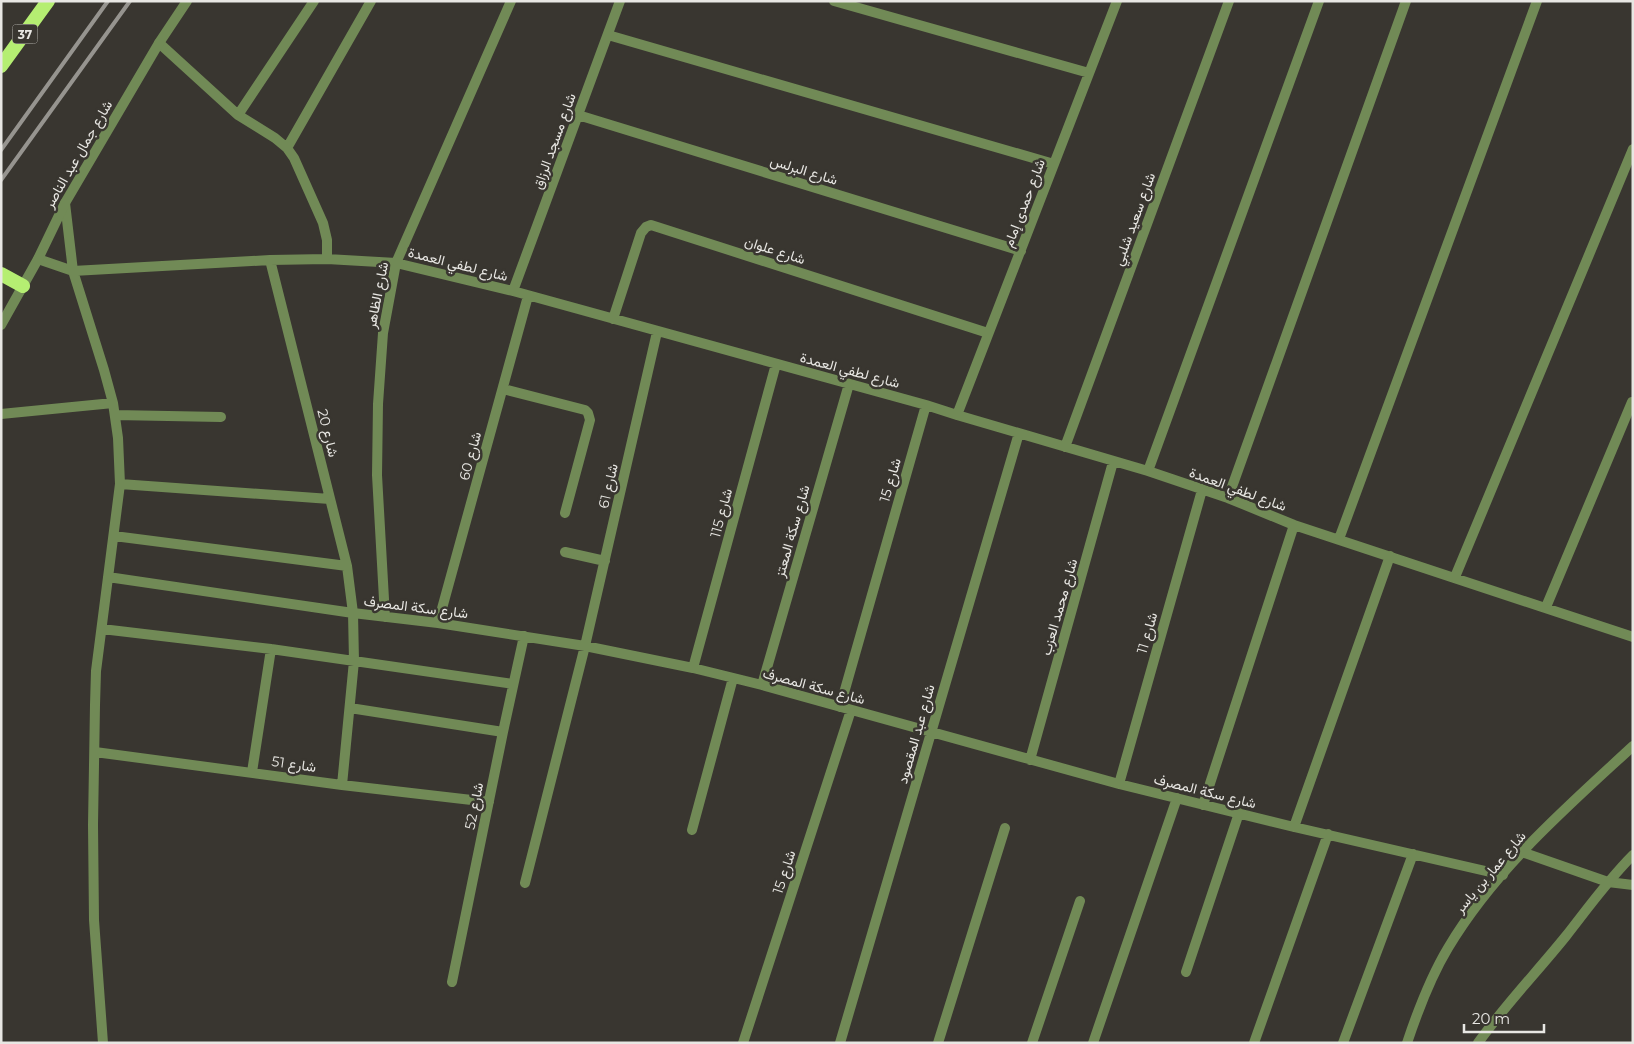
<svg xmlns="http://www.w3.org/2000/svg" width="1634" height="1044" viewBox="0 0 1634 1044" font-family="Montserrat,Vazirmatn,sans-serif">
	<rect width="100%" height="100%" fill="#393630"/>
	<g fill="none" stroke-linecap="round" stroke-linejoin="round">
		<path stroke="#718a56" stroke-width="10" d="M 834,1 L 1089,73
			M 608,35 L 1054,164
			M 159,43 L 238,115 L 275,138 L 287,148 L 294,158 L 323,223 L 327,240 L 327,259
			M 238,115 L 314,1
			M 578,115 L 1021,251
			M 287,148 L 371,1
			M 65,203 L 73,271 L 104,370 L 113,403 L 118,438 L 120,484 L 96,671 L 95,705 L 93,825 L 94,920 L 103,1043
			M 38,259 L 73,271 L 270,260 L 327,259 L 396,263 L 513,291 L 926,405 L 957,415 L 1148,471 L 1228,498 L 1294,525 L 1633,637
			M 270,260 L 347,566 L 353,613 L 354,661 L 342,785
			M 513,291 L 620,1
			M 613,319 L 641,233 L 646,227 L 651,225 L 988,333
			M 503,389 L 585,410 L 588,413 L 590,420 L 565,513
			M 1,414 L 113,403
			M 115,415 L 221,417
			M 957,415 L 1117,1
			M 1065,447 L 1229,1
			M 1148,471 L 1319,1
			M 120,484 L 330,499
			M 1228,498 L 1406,1
			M 114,536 L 347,566
			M 1339,539 L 1537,1
			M 565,552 L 605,561
			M 108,577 L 353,613 L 438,623 L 585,646 L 693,668 L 762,685 L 1119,784 L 1294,827 L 1503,875
			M 1455,577 L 1633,149
			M 1546,607 L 1632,402
			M 385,617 L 377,475 L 378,404 L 383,333 L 396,263 L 511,1
			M 438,623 L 528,296
			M 102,629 L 271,649 L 513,684
			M 693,668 L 776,364
			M 762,685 L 849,384
			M 840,707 L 926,405
			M 350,708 L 503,732
			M 95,752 L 342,785 L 489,802
			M 1030,760 L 1113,462
			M 252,772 L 271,649
			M 1119,784 L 1202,490
			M 1203,805 L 1294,525
			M 1294,827 L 1390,556
			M 692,830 L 733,678
			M 1608,882 L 1633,885
			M 525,883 L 585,646 L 657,332
			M 1186,972 L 1239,813
			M 452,982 L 503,732 L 524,636
			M 743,1043 L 851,710
			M 840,1043 L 1019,433
			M 938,1043 L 1005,828
			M 1032,1043 L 1080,901
			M 1093,1043 L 1177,798
			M 1254,1043 L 1328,834
			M 1343,1043 L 1413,854"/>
		<path stroke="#718a56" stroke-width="10" d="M 1,325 L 38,259 L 65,203 L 159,43 L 187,1
			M 1522,852 L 1608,882
			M 1407,1043 C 1418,1010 1430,978 1448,948 C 1495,869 1566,808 1633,746
			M 1478,1043 C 1505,1005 1537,972 1566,936 C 1588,908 1608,880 1633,855"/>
		<path stroke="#b5ee72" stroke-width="14" d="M 1,66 L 48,1
			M 1,274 L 23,286"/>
		<path stroke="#96948f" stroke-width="4" d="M 1,150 L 108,1
			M 1,180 L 130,1"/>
	</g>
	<g text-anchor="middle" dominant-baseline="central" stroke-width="5" stroke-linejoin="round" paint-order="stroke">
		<rect fill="#393630" stroke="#b4b2ad" stroke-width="1" x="12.5" y="24.5" width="25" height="19" rx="4"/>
		<g font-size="12" font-weight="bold" fill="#e8e7e3">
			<text x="25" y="34">37</text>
		</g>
		<g font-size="14" fill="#e8e7e3" stroke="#393630">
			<text transform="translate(554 141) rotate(-70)">شارع مسجد الرزاق</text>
			<text transform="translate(78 154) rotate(-60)">شارع جمال عبد الناصر</text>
			<text transform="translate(804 170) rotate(17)">شارع البرلس</text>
			<text transform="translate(1024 203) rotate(-69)">شارع حمدى إمام</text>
			<text transform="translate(1134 219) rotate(-70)">شارع سعيد شلبي</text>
			<text transform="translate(775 250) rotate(18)">شارع علوان</text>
			<text transform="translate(458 264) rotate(14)">شارع لطفي العمدة</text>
			<text transform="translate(377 295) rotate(-79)">شارع الظاهر</text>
			<text transform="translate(850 370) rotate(15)">شارع لطفي العمدة</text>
			<text transform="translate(328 433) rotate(76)">شارع 20</text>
			<text transform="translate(470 456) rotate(-75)">شارع 60</text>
			<text transform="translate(890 480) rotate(-74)">شارع 15</text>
			<text transform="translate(608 486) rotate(-77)">شارع 61</text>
			<text transform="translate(1238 489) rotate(20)">شارع لطفي العمدة</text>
			<text transform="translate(721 513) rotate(-75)">شارع 115</text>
			<text transform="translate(792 531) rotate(-74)">شارع سكة المعتز</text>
			<text transform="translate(416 607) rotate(7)">شارع سكة المصرف</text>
			<text transform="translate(1059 607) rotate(-74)">شارع محمد العزب</text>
			<text transform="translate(1147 633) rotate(-74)">شارع 11</text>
			<text transform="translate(814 686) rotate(15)">شارع سكة المصرف</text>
			<text transform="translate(916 734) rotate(-74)">شارع عبد المقصود</text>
			<text transform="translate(294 764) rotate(8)">شارع 51</text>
			<text transform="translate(1205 791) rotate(14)">شارع سكة المصرف</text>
			<text transform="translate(474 806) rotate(-79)">شارع 52</text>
			<text transform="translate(784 872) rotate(-72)">شارع 15</text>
			<text transform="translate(1490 872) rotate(-50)">شارع عمار بن ياسر</text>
		</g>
	</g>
	<rect width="1634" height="1044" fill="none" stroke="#e8e7e3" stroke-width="5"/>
	<path d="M1464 1024v8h80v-8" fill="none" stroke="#e8e7e3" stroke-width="2.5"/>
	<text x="1472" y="1024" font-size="15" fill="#e8e7e3" stroke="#393630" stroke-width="4" paint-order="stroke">20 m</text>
</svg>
